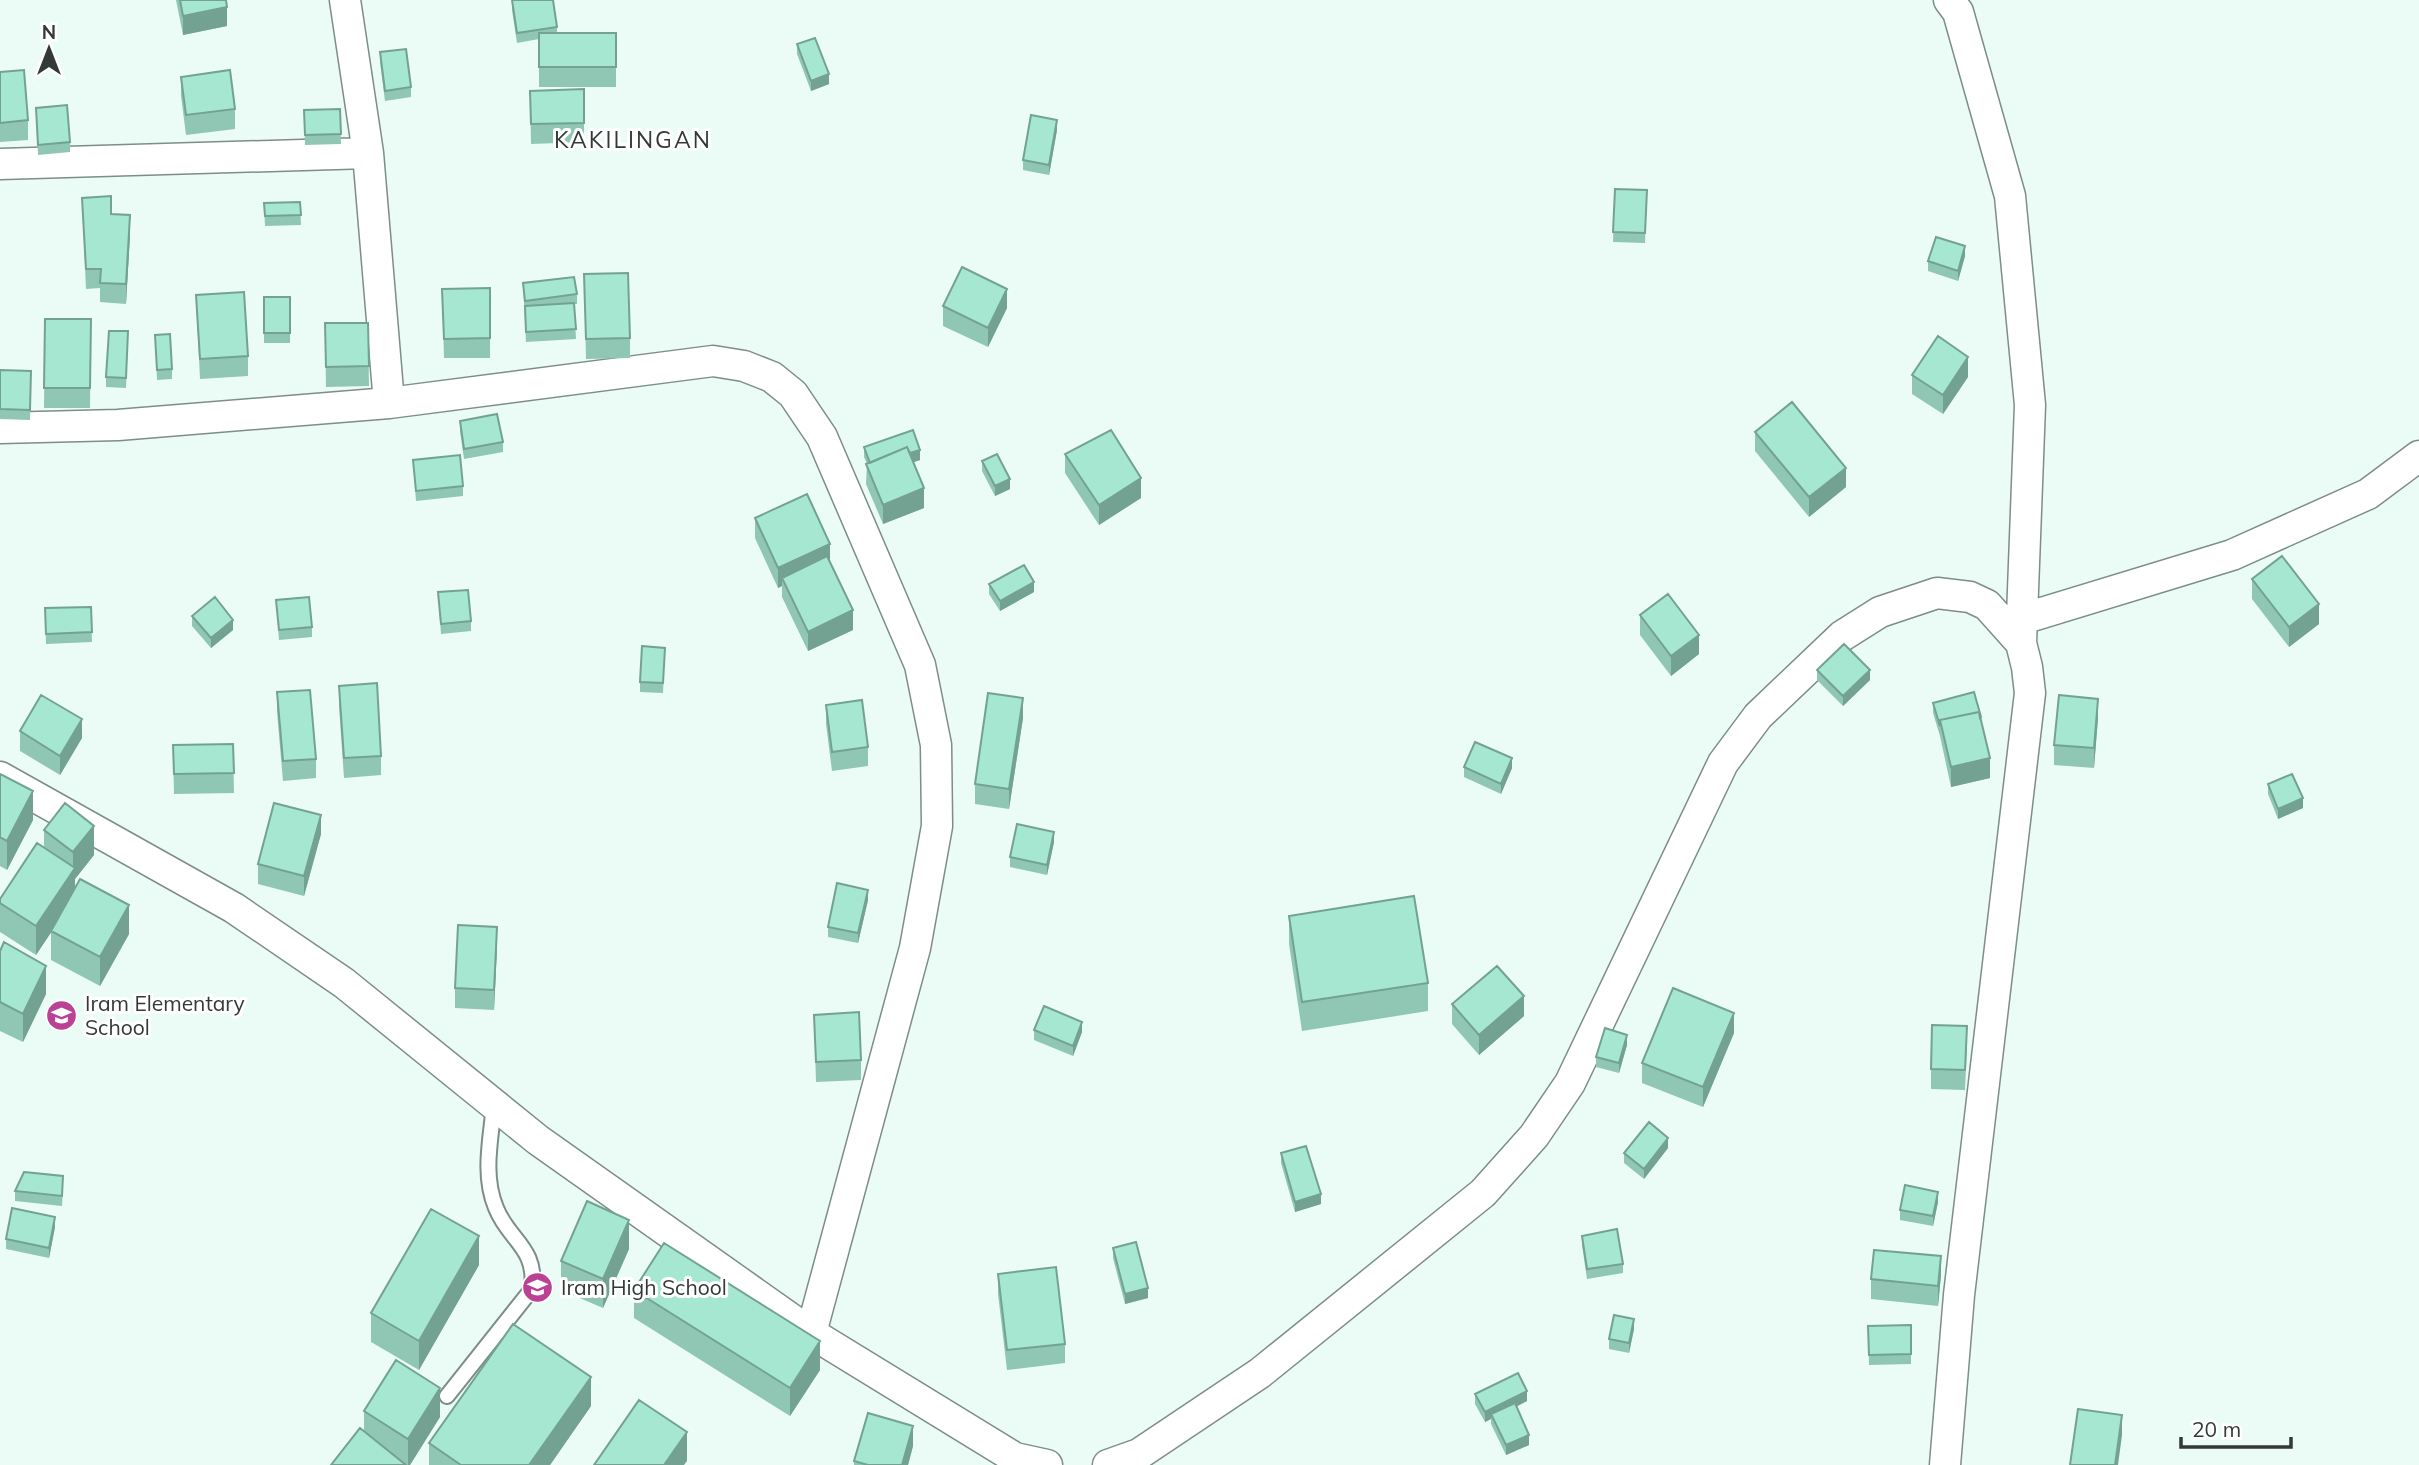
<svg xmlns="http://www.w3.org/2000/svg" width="2419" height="1465" viewBox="0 0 2419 1465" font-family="Mulish,sans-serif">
	<rect width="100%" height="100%" fill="#eafcf5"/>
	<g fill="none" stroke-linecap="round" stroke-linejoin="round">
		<defs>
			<path id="service" d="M 447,1396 L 532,1289 C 537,1247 509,1241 496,1208 C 482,1175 491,1138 494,1105"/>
			<path id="minor" d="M 345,0 L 368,153 L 389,403
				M 1949,0 L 1958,12 L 2010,196 L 2030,405 L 2021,643
				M 0,164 L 368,153
				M 0,428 L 118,425 L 389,403 L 713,361 L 744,366 L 772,377 L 793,394 L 822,437 L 920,665 L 936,745 L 937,826 L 915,948 L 811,1333
				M 2022,619 L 2232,555 L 2368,494 L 2419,456
				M 0,777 L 234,908 L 344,983 L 538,1140 L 811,1333 L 1015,1458 L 1047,1465
				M 1108,1465 L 1139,1454 L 1260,1373 L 1483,1193 L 1534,1136 L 1570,1083 L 1723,763 L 1758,716 L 1842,636 L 1880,612 L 1937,593 L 1970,597 L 1987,605 L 2021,643 L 2027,667 L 2030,693 L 1959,1295 L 1945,1465"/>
		</defs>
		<use href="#service" stroke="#7d8d87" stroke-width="18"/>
		<use href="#minor" stroke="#7d8d87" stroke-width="33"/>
		<use href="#service" stroke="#fff" stroke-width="14"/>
		<use href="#minor" stroke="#fff" stroke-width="30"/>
	</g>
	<path fill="#8fc7b4" d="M 176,0 L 226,0 L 227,26 L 183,35 Z
		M 512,0 L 557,27 L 557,33 L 616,33 L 616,87 L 539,87 L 539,39 L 517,43 L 512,10 Z
		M 797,44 L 829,84 L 811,91 L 797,54 Z
		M 380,52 L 411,87 L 411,97 L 385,101 L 380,62 Z
		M 0,72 L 28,120 L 28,140 L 0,142 Z
		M 181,77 L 235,109 L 235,129 L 186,135 L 181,96 Z
		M 584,89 L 584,142 L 531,144 L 530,91 Z
		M 36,108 L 70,142 L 70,152 L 38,155 Z
		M 340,109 L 341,144 L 305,145 L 304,110 Z
		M 1057,130 L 1049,175 L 1023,170 L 1023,160 Z
		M 1615,189 L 1647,190 L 1645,243 L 1613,242 Z
		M 82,198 L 111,214 L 130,235 L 126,304 L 100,302 L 100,288 L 86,289 Z
		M 300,202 L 301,225 L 265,226 L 264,203 Z
		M 1965,256 L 1958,281 L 1928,271 L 1928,261 Z
		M 584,274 L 630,338 L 630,358 L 586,359 Z
		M 523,283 L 577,294 L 577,304 L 574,304 L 576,339 L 526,342 Z
		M 490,288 L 490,358 L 444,358 L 442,289 Z
		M 196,295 L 248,356 L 248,376 L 200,379 Z
		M 264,297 L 290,297 L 290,343 L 264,343 Z
		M 943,306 L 1007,308 L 988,347 L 943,326 Z
		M 45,319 L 91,319 L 90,408 L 44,408 Z
		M 325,323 L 368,323 L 369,386 L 326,387 Z
		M 155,335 L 172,369 L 172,379 L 157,380 Z
		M 128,341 L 126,388 L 106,387 L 106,377 Z
		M 0,370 L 31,371 L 30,420 L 0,419 Z
		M 1912,375 L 1968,377 L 1943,414 L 1912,394 Z
		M 460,421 L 503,442 L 503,452 L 464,459 L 460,431 Z
		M 1755,432 L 1846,487 L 1809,517 L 1755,451 Z
		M 864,447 L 920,460 L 913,462 L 924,508 L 883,524 L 866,484 L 867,464 L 864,457 Z
		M 1065,454 L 1141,498 L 1099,525 L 1065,473 Z
		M 413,460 L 463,486 L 463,496 L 416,501 Z
		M 982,461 L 1010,489 L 995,496 L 982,471 Z
		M 755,518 L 830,562 L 853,630 L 808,651 L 782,597 L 782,586 L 778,588 L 755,538 Z
		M 2252,579 L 2319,624 L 2289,647 L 2252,599 Z
		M 989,584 L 1034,592 L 1000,611 L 989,594 Z
		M 438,592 L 471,621 L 471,631 L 441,634 Z
		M 276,600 L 312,627 L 312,637 L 279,640 Z
		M 91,607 L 92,642 L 46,644 L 45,608 Z
		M 1640,615 L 1699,654 L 1671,676 L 1640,635 Z
		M 192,616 L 233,630 L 211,648 L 192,626 Z
		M 665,648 L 663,693 L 640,692 L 640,682 Z
		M 1817,670 L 1870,680 L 1843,706 L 1817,680 Z
		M 339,686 L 381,756 L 381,775 L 344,778 L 339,706 Z
		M 277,692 L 316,759 L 316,778 L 283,781 L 277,712 Z
		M 1933,703 L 1981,722 L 1990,778 L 1951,787 L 1940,736 L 1933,713 Z
		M 826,705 L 868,747 L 868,766 L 832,771 L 826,724 Z
		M 1023,718 L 1009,809 L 975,804 L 975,784 Z
		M 2098,718 L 2094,768 L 2054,765 L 2054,745 Z
		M 20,731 L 82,738 L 60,775 L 20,751 Z
		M 233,744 L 234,793 L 174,794 L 173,745 Z
		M 1464,767 L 1512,768 L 1501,794 L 1464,777 Z
		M 0,774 L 33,820 L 7,870 L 0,866 Z
		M 2268,784 L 2303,808 L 2278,819 L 2268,794 Z
		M 44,830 L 94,855 L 75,879 L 75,888 L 129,934 L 100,986 L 51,960 L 51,932 L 36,955 L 0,932 L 0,899 L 44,848 Z
		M 321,834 L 304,896 L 258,884 L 258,864 Z
		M 1054,842 L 1047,875 L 1010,867 L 1010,857 Z
		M 868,900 L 858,943 L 828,937 L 828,927 Z
		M 1289,916 L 1428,983 L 1428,1011 L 1302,1031 L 1289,944 Z
		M 497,947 L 494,1010 L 455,1008 L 455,988 Z
		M 0,951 L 46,994 L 23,1042 L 0,1031 Z
		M 1452,1004 L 1524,1016 L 1479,1055 L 1452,1024 Z
		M 814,1015 L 861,1060 L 861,1080 L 816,1082 Z
		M 1034,1030 L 1082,1032 L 1073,1056 L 1034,1040 Z
		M 1734,1033 L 1703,1107 L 1642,1083 L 1642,1063 Z
		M 1627,1045 L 1619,1073 L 1596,1067 L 1596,1057 Z
		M 1967,1045 L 1965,1090 L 1931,1089 L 1931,1069 Z
		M 1668,1148 L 1644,1179 L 1624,1163 L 1624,1153 Z
		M 1281,1153 L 1321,1204 L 1295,1212 L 1281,1163 Z
		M 63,1186 L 62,1206 L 15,1201 L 15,1191 Z
		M 1938,1202 L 1933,1226 L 1900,1220 L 1900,1210 Z
		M 55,1227 L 49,1258 L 6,1249 L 6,1239 Z
		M 1582,1236 L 1623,1264 L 1623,1273 L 1587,1279 L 1582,1245 Z
		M 1113,1248 L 1148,1298 L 1125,1304 L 1113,1258 Z
		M 629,1249 L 603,1308 L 561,1290 L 561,1261 Z
		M 479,1265 L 419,1370 L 371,1342 L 371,1313 Z
		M 998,1274 L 1065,1344 L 1065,1363 L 1007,1370 L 998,1294 Z
		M 1941,1275 L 1938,1306 L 1871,1299 L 1871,1279 Z
		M 634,1290 L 820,1370 L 790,1416 L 634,1318 Z
		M 1911,1325 L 1911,1364 L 1869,1365 L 1868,1326 Z
		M 1634,1329 L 1629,1353 L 1609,1349 L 1609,1339 Z
		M 1475,1394 L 1527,1401 L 1516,1407 L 1529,1445 L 1506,1455 L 1491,1424 L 1491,1419 L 1485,1422 L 1475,1404 Z
		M 591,1406 L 550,1465 L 429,1465 L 429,1443 Z
		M 364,1411 L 440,1417 L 410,1465 L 331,1465 L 364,1431 Z
		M 913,1446 L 908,1465 L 854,1465 L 854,1461 Z"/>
	<path fill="#74a292" d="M 227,7 L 227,26 L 183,35 L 183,16 Z
		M 829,74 L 829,84 L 811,91 L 811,81 Z
		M 1057,120 L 1057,130 L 1049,175 L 1049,165 Z
		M 130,215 L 130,235 L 126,304 L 126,284 Z
		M 1965,246 L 1965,256 L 1958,281 L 1958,271 Z
		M 1007,289 L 1007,308 L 988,347 L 988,328 Z
		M 1968,357 L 1968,377 L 1943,414 L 1943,395 Z
		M 920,450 L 920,460 L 871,477 L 871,467 Z
		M 1846,468 L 1846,487 L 1809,517 L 1809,497 Z
		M 1141,478 L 1141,498 L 1099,525 L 1099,505 Z
		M 1010,479 L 1010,489 L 995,496 L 995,486 Z
		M 924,488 L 924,508 L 883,524 L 883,505 Z
		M 830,544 L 830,564 L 782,578 L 782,586 L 778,588 L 778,568 Z
		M 1034,582 L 1034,592 L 1000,611 L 1000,601 Z
		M 2319,604 L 2319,624 L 2289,647 L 2289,627 Z
		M 853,610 L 853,630 L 808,651 L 808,632 Z
		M 233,620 L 233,630 L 211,648 L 211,638 Z
		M 1699,635 L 1699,654 L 1671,676 L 1671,656 Z
		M 1870,670 L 1870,680 L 1843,706 L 1843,696 Z
		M 1023,698 L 1023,718 L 1009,809 L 1009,789 Z
		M 2098,699 L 2098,718 L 2094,768 L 2094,748 Z
		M 82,719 L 82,738 L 60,775 L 60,756 Z
		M 1512,758 L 1512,768 L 1501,794 L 1501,784 Z
		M 1990,758 L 1990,778 L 1951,787 L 1951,767 Z
		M 33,791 L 33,820 L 7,870 L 7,841 Z
		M 2303,798 L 2303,808 L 2278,819 L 2278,809 Z
		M 321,815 L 321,834 L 304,896 L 304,876 Z
		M 94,826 L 94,855 L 75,879 L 75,897 L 36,955 L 36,926 L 73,871 L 73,852 Z
		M 1054,832 L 1054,842 L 1047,875 L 1047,865 Z
		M 868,890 L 868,900 L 858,943 L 858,933 Z
		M 129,905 L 129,934 L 100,986 L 100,957 Z
		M 497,927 L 497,947 L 494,1010 L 494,990 Z
		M 46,966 L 46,994 L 23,1042 L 23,1014 Z
		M 1524,996 L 1524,1016 L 1479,1055 L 1479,1035 Z
		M 1734,1013 L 1734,1033 L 1703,1107 L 1703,1087 Z
		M 1082,1022 L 1082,1032 L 1073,1056 L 1073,1046 Z
		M 1627,1035 L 1627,1045 L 1619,1073 L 1619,1063 Z
		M 1668,1138 L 1668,1148 L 1644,1179 L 1644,1169 Z
		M 1938,1192 L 1938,1202 L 1933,1226 L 1933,1216 Z
		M 1321,1194 L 1321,1204 L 1295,1212 L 1295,1202 Z
		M 55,1217 L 55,1227 L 49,1258 L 49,1248 Z
		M 629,1220 L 629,1249 L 603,1308 L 603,1279 Z
		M 479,1236 L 479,1265 L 419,1370 L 419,1341 Z
		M 1941,1256 L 1941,1275 L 1938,1306 L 1938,1286 Z
		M 1148,1288 L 1148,1298 L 1125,1304 L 1125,1294 Z
		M 1634,1319 L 1634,1329 L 1629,1353 L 1629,1343 Z
		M 820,1341 L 820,1370 L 790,1416 L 790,1388 Z
		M 591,1377 L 591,1406 L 550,1465 L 529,1465 Z
		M 440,1388 L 440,1417 L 410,1465 L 408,1465 L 408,1439 Z
		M 1527,1391 L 1527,1401 L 1493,1418 L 1491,1414 L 1491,1419 L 1485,1422 L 1485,1412 Z
		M 2122,1415 L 2122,1435 L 2118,1465 L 2115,1465 Z
		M 913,1426 L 913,1446 L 908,1465 L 902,1465 Z
		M 687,1432 L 687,1461 L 684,1465 L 664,1465 Z
		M 1529,1435 L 1529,1445 L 1506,1455 L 1506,1445 Z"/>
	<path fill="#a6e7d1" stroke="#74a292" stroke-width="2" d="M 180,0 L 226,0 L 227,7 L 183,16 Z
		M 512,0 L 553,0 L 557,27 L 517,33 Z
		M 539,33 L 616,33 L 616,67 L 539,67 Z
		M 815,38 L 829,74 L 811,81 L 797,44 Z
		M 406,49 L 411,87 L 385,91 L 380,52 Z
		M 24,70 L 28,120 L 0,123 L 0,72 Z
		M 230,70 L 235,109 L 186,115 L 181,77 Z
		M 584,89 L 584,123 L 531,124 L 530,91 Z
		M 67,105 L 70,142 L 38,145 L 36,108 Z
		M 340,109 L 341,134 L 305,135 L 304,110 Z
		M 1031,115 L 1057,120 L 1049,165 L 1023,160 Z
		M 1615,189 L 1647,190 L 1645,233 L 1613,232 Z
		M 111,196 L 111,214 L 130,215 L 126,284 L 100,283 L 101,269 L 86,269 L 82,198 Z
		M 300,202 L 301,215 L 265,216 L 264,203 Z
		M 1936,237 L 1965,246 L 1958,271 L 1928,261 Z
		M 962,267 L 1007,289 L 988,328 L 943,306 Z
		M 628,273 L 630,338 L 586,339 L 584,274 Z
		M 574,277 L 577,294 L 525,301 L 523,283 Z
		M 490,288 L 490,338 L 444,339 L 442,289 Z
		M 244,292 L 248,356 L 200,359 L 196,295 Z
		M 264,297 L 290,297 L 290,333 L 264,333 Z
		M 574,303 L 576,329 L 526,332 L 525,306 Z
		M 45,319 L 91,319 L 90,388 L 44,388 Z
		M 325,323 L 368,323 L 369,366 L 326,367 Z
		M 109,331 L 128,331 L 126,378 L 106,377 Z
		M 170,334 L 172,369 L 157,370 L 155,335 Z
		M 1938,336 L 1968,357 L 1943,395 L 1912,375 Z
		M 0,370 L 31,371 L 30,410 L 0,409 Z
		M 1792,402 L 1846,468 L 1809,497 L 1755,432 Z
		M 497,414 L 503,442 L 464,449 L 460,421 Z
		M 913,430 L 920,450 L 910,453 L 907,447 L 870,463 L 864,447 Z
		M 1111,430 L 1141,478 L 1099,505 L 1065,454 Z
		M 907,447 L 924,488 L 883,505 L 866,464 Z
		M 997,454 L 1010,479 L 995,486 L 982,461 Z
		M 460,455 L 463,486 L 416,491 L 413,460 Z
		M 807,494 L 830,544 L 778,568 L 755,518 Z
		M 827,556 L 853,610 L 808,632 L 782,578 Z
		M 2282,556 L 2319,604 L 2289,627 L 2252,579 Z
		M 1024,565 L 1034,582 L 1000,601 L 989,584 Z
		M 468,590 L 471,621 L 441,624 L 438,592 Z
		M 1668,594 L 1699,635 L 1671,656 L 1640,615 Z
		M 215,597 L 233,620 L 211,638 L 192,616 Z
		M 309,597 L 312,627 L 279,630 L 276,600 Z
		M 91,607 L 92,632 L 46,634 L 45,608 Z
		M 1844,644 L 1870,670 L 1843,696 L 1817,670 Z
		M 642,646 L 665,648 L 663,683 L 640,682 Z
		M 377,683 L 381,756 L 344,758 L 339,686 Z
		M 310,690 L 316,759 L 283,761 L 277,692 Z
		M 1974,692 L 1981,717 L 1980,718 L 1979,712 L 1940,720 L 1940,726 L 1933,703 Z
		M 988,693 L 1023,698 L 1009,789 L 975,784 Z
		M 41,695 L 82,719 L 60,756 L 20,731 Z
		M 2059,695 L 2098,699 L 2094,748 L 2054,745 Z
		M 862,700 L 868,747 L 832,752 L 826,705 Z
		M 1979,712 L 1990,758 L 1951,767 L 1940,720 Z
		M 1475,742 L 1512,758 L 1501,784 L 1464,767 Z
		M 233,744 L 234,773 L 174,774 L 173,745 Z
		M 0,774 L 33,791 L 7,841 L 0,837 Z
		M 2292,774 L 2303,798 L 2278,809 L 2268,784 Z
		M 65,803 L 94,826 L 73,852 L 44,830 Z
		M 274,803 L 321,815 L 304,876 L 258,864 Z
		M 1017,824 L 1054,832 L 1047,865 L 1010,857 Z
		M 37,843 L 75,868 L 36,926 L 0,903 L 0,899 Z
		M 80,879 L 129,905 L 100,957 L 51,931 Z
		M 837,883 L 868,890 L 858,933 L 828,927 Z
		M 1414,896 L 1428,983 L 1302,1002 L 1289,916 Z
		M 458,925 L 497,927 L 494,990 L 455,988 Z
		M 4,942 L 46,966 L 23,1014 L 0,1002 L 0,951 Z
		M 1497,966 L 1524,996 L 1479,1035 L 1452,1004 Z
		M 1673,988 L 1734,1013 L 1703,1087 L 1642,1063 Z
		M 1044,1006 L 1082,1022 L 1073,1046 L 1034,1030 Z
		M 859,1012 L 861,1060 L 816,1062 L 814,1015 Z
		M 1932,1025 L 1967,1026 L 1965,1070 L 1931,1069 Z
		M 1605,1028 L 1627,1035 L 1619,1063 L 1596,1057 Z
		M 1649,1122 L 1668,1138 L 1644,1169 L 1624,1153 Z
		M 1306,1146 L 1321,1194 L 1295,1202 L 1281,1153 Z
		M 24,1172 L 63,1176 L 62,1196 L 15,1191 Z
		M 1905,1185 L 1938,1192 L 1933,1216 L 1900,1210 Z
		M 587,1201 L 629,1220 L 603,1279 L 561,1261 Z
		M 12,1208 L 55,1217 L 49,1248 L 6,1239 Z
		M 431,1209 L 479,1236 L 419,1341 L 371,1313 Z
		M 1617,1229 L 1623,1264 L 1587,1269 L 1582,1236 Z
		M 1136,1242 L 1148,1288 L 1125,1294 L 1113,1248 Z
		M 664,1243 L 820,1341 L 790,1388 L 634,1290 Z
		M 1874,1250 L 1941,1256 L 1938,1286 L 1871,1279 Z
		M 1056,1267 L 1065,1344 L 1007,1350 L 998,1274 Z
		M 1614,1315 L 1634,1319 L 1629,1343 L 1609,1339 Z
		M 513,1324 L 591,1377 L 529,1465 L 461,1465 L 429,1443 Z
		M 1911,1325 L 1911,1354 L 1869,1355 L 1868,1326 Z
		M 396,1360 L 440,1388 L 408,1439 L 364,1411 Z
		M 1518,1373 L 1527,1391 L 1485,1412 L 1475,1394 Z
		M 639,1400 L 687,1432 L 664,1465 L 594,1465 Z
		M 1515,1403 L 1529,1435 L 1506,1445 L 1491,1414 Z
		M 2078,1409 L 2122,1415 L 2115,1465 L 2070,1465 Z
		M 868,1413 L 913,1426 L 902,1465 L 868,1465 L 854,1461 Z
		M 360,1428 L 406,1465 L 331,1465 Z"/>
	<defs>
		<symbol id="school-disc" viewBox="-11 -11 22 22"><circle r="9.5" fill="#ba4194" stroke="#fff"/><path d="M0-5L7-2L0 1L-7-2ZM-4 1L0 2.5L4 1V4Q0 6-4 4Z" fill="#fff"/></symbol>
	</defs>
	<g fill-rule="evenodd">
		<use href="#school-disc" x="44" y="998" width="35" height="35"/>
		<use href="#school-disc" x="520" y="1270" width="35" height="35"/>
	</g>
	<g text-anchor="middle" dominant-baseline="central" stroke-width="6" stroke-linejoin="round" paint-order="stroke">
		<g font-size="21" fill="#323937" stroke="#fff" text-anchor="start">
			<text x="85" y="1003">Iram Elementary<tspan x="85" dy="24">School</tspan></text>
			<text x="561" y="1287">Iram High School</text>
		</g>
		<g font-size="23" letter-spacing="2" fill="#323937" stroke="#fff">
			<text x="633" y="139">KAKILINGAN</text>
		</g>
	</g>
	<g transform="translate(49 49)" stroke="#ffffff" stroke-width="5" paint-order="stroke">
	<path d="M0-5L12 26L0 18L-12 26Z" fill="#323937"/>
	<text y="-10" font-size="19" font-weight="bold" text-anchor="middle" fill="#323937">N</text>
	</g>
	<path d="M2181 1437v10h110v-10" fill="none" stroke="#323937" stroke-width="3.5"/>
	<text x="2192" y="1437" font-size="21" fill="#323937" stroke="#ffffff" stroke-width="5" paint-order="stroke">20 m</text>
</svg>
